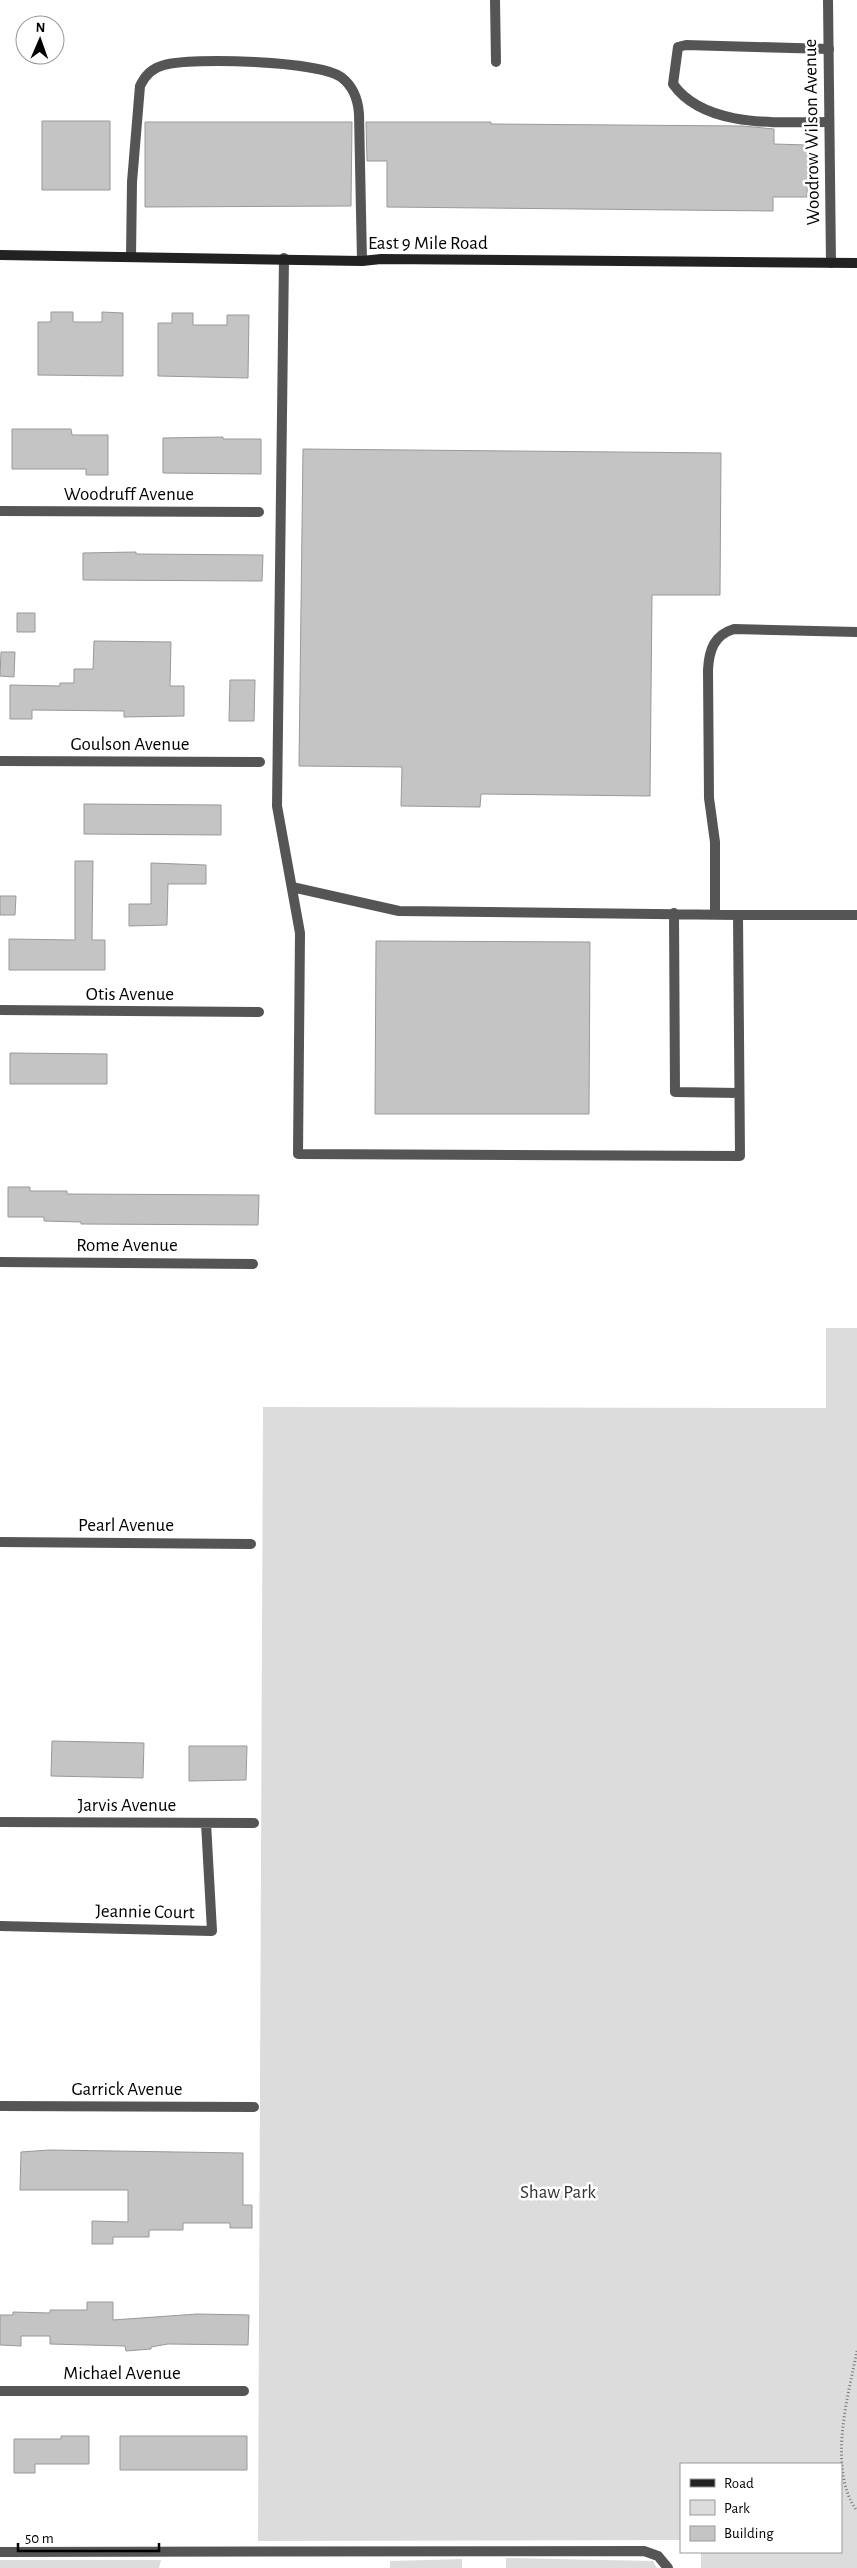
<svg xmlns="http://www.w3.org/2000/svg" width="857" height="2568" viewBox="0 0 857 2568" font-family="'Alegreya Sans',sans-serif">
	<rect width="100%" height="100%" fill="#fff"/>
	<path fill="#dcdcdc" d="M 826,1328 L 857,1328 L 857,2568 L 701,2568 L 701,2552 L 841,2552 L 841,2464 L 681,2464 L 681,2540 L 258,2541 L 263,1407 L 826,1408 Z
		M 506,2558 L 653,2561 L 657,2568 L 506,2568 Z
		M 462,2559 L 462,2568 L 390,2568 L 390,2561 Z
		M 0,2560 L 161,2560 L 159,2568 L 0,2568 Z"/>
	<path fill="#c4c4c4" stroke="#999" d="M 42,121 L 110,121 L 110,190 L 42,190 Z
		M 145,122 L 352,122 L 351,206 L 145,207 Z
		M 366,122 L 491,122 L 491,124 L 743,126 L 774,129 L 774,144 L 808,145 L 807,197 L 773,197 L 773,211 L 387,207 L 387,161 L 367,161 Z
		M 51,312 L 73,312 L 73,322 L 102,322 L 102,312 L 123,313 L 123,376 L 38,375 L 38,322 L 51,322 Z
		M 172,313 L 193,313 L 193,325 L 227,325 L 227,315 L 249,315 L 248,378 L 158,376 L 158,323 L 172,323 Z
		M 12,429 L 71,429 L 72,435 L 108,435 L 108,475 L 86,475 L 86,469 L 12,469 Z
		M 223,437 L 223,439 L 261,439 L 261,474 L 163,473 L 163,438 Z
		M 303,449 L 721,453 L 720,595 L 652,595 L 650,796 L 481,794 L 480,807 L 401,806 L 402,767 L 299,766 Z
		M 136,552 L 136,554 L 263,555 L 262,581 L 83,580 L 83,553 Z
		M 17,613 L 35,613 L 35,632 L 17,632 Z
		M 94,641 L 171,642 L 170,686 L 184,686 L 184,716 L 124,717 L 124,711 L 32,710 L 32,719 L 10,719 L 10,685 L 60,686 L 60,683 L 74,683 L 74,669 L 93,669 Z
		M 1,652 L 15,652 L 14,677 L 0,676 Z
		M 230,680 L 255,680 L 254,721 L 229,721 Z
		M 84,804 L 221,805 L 221,835 L 84,834 Z
		M 75,861 L 93,861 L 92,940 L 105,940 L 105,970 L 9,970 L 9,939 L 75,940 Z
		M 151,863 L 206,865 L 206,884 L 168,884 L 167,925 L 129,926 L 129,904 L 151,904 Z
		M 0,896 L 16,896 L 15,915 L 0,915 Z
		M 376,941 L 590,942 L 589,1114 L 375,1114 Z
		M 10,1053 L 107,1054 L 107,1084 L 10,1084 Z
		M 8,1187 L 30,1187 L 30,1191 L 67,1191 L 67,1194 L 259,1195 L 258,1225 L 81,1224 L 81,1222 L 44,1221 L 44,1217 L 8,1217 Z
		M 52,1741 L 144,1743 L 143,1778 L 51,1776 Z
		M 189,1746 L 247,1746 L 246,1780 L 189,1781 Z
		M 49,2150 L 243,2153 L 243,2205 L 252,2205 L 252,2228 L 230,2228 L 230,2223 L 183,2223 L 183,2230 L 149,2230 L 149,2237 L 113,2237 L 113,2244 L 92,2244 L 92,2221 L 128,2222 L 128,2190 L 20,2190 L 21,2152 Z
		M 87,2302 L 113,2302 L 113,2320 L 197,2314 L 249,2315 L 248,2345 L 168,2344 L 151,2347 L 151,2349 L 126,2351 L 125,2346 L 50,2344 L 50,2336 L 21,2336 L 21,2346 L 0,2345 L 0,2315 L 13,2315 L 13,2312 L 50,2313 L 50,2310 L 87,2310 Z
		M 61,2436 L 89,2436 L 89,2464 L 35,2464 L 35,2473 L 14,2473 L 14,2439 L 61,2439 Z
		M 120,2436 L 247,2436 L 247,2470 L 120,2470 Z"/>
	<g fill="none" stroke-linecap="round" stroke-linejoin="round">
		<path stroke="#777" stroke-width="3" stroke-dasharray="1 2.5" stroke-linecap="butt" d="M 857,2351 C 848,2396 827,2470 857,2511"/>
		<path stroke="#555" stroke-width="10" d="M 495,0 L 496,62
			M 829,49 L 686,45 L 678,47 L 673,84 C 705,129 780,122 829,122
			M 131,257 L 132,182 L 140,86 C 145,75 152,68 164,65 C 192,57 319,61 341,77 C 353,86 358,99 359,114 L 362,261
			M 284,258 L 277,806 L 300,933 L 298,1154 L 740,1156 L 738,915 L 857,915
			M 292,887 L 399,911 L 738,915
			M 674,913 L 675,1092 L 739,1093
			M 715,914 L 715,842 L 709,798 L 708,670 C 709,650 714,635 734,629 L 857,632
			M 0,2552 L 644,2551 L 658,2556 L 668,2568"/>
		<path stroke="#555" stroke-width="10" d="M 828,0 L 831,263
			M 0,511 L 259,512
			M 0,761 L 260,762
			M 0,1010 L 259,1012
			M 0,1262 L 253,1264
			M 0,1542 L 251,1544
			M 0,1822 L 254,1823
			M 0,1926 L 212,1931 L 206,1823
			M 0,2106 L 254,2107
			M 0,2391 L 244,2391"/>
		<path stroke="#222" stroke-width="10" d="M 0,255 L 362,261 L 381,259 L 857,263"/>
	</g>
	<g text-anchor="middle" dominant-baseline="central" stroke-width="5" stroke-linejoin="round" paint-order="stroke">
		<g font-size="19" fill="#000" stroke="#fff">
			<text transform="translate(812 132) rotate(-91)">Woodrow Wilson Avenue</text>
			<text x="428" y="243">East 9 Mile Road</text>
			<text x="129" y="494">Woodruff Avenue</text>
			<text x="130" y="744">Goulson Avenue</text>
			<text x="130" y="994">Otis Avenue</text>
			<text x="127" y="1245">Rome Avenue</text>
			<text x="126" y="1525">Pearl Avenue</text>
			<text x="127" y="1805">Jarvis Avenue</text>
			<text transform="translate(145 1912) rotate(1)">Jeannie Court</text>
			<text x="127" y="2089">Garrick Avenue</text>
			<text x="122" y="2373">Michael Avenue</text>
		</g>
		<g font-size="19" fill="#333" stroke="#fff">
			<text x="558" y="2192">Shaw Park</text>
		</g>
	</g>
	<rect x="680" y="2463" width="162" height="90" fill="#ffffff" stroke="#999999"/>
	<rect x="690" y="2479" width="25" height="8" fill="#222222" stroke="#999999"/>
	<text x="724" y="2488" font-size="15" fill="#000000">Road</text>
	<rect x="690" y="2500" width="25" height="15" fill="#dcdcdc" stroke="#999999"/>
	<text x="724" y="2513" font-size="15" fill="#000000">Park</text>
	<rect x="690" y="2526" width="25" height="15" fill="#c4c4c4" stroke="#999999"/>
	<text x="724" y="2538" font-size="15" fill="#000000">Building</text>
	<g transform="translate(40 40) rotate(2)"><circle r="24" fill="#ffffff" stroke="#999999"/>
	<path d="M0-4L9 19L0 12L-9 19Z" fill="#000000"/>
	<text y="-8" font-size="14" font-weight="bold" text-anchor="middle" fill="#000000">N</text>
	</g>
	<path d="M18 2543v8h141v-8" fill="none" stroke="#000000" stroke-width="2.5"/>
	<text x="25" y="2543" font-size="15" fill="#000000" stroke="#ffffff" stroke-width="4" paint-order="stroke">50 m</text>
</svg>
